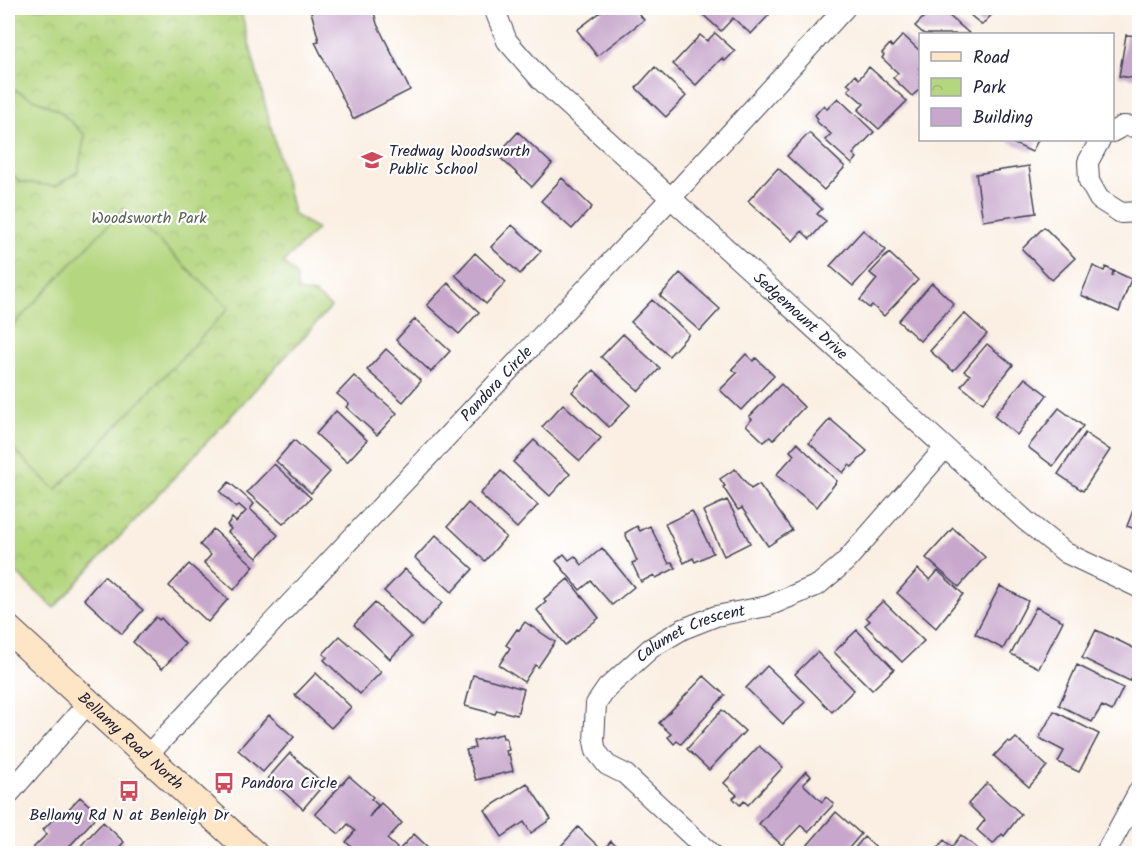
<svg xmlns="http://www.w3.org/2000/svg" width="1147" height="861" viewBox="0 0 1147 861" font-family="Kalam,sans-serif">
	<defs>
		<pattern id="park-crowns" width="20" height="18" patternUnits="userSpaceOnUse" patternTransform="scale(1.5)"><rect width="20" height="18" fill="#b4d67e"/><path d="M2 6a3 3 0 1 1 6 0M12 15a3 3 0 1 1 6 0" fill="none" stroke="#9ab76e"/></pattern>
	</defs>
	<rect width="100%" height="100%" fill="#fff"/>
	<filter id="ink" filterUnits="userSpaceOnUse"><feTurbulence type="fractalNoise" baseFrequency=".0167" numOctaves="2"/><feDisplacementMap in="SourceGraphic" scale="12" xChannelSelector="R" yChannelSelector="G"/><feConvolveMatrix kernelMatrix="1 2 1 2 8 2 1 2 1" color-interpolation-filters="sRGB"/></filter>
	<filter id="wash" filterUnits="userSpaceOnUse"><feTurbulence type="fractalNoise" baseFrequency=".008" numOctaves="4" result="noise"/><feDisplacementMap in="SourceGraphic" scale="24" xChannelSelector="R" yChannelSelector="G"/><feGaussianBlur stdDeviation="1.35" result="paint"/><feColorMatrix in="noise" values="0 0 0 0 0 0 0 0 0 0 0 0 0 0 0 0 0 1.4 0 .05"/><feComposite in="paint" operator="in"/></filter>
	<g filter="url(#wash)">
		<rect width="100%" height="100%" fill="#faefe2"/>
		<path fill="url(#park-crowns)" stroke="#6b7c5c" stroke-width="1.5" d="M 8,8 L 240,8 L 294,215 L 317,229 L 283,263 L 296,275 L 298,291 L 315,294 L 331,307 L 54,608 L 8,565 Z"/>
		<path fill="#b4d67e" stroke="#6b7c5c" stroke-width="1.5" d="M 15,90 L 58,110 L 85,135 L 78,172 L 56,186 L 20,182 L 8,170 L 8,97 Z
			M 124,208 L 229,308 L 56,490 L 8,444 L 8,331 Z"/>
		<g id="blocks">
			<path fill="#c7a7cc" d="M 310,8 L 373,8 L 377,24 L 410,90 L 353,119 L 315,42 L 319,41 Z
				M 606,8 L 634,8 L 644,20 L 597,56 L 577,30 Z
				M 704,8 L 761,8 L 769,15 L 751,34 L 733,18 L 721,31 L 700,12 Z
				M 933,8 L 940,8 L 970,34 L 924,34 L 915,26 Z
				M 962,8 L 998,8 L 982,25 Z
				M 715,33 L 735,51 L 725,61 L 722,58 L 696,85 L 673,64 L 700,35 L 707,41 Z
				M 903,35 L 920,51 L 920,89 L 912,96 L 893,78 L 898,73 L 882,58 L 884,55 L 882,53 L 890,44 L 892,47 Z
				M 1126,35 L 1140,36 L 1140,79 L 1119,76 Z
				M 655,67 L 686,96 L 666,117 L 636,88 Z
				M 869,67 L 907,101 L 879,129 L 858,110 L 864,104 L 848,90 L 851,87 L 847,84 L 855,75 L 859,79 Z
				M 838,98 L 874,132 L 853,154 L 857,158 L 852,164 L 825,140 L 831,134 L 816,121 L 818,119 L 815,115 L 824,105 L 827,109 Z
				M 518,132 L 552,164 L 532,187 L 497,155 Z
				M 809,133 L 845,167 L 824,190 L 787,156 Z
				M 1006,140 L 1038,140 L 1032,152 Z
				M 1029,166 L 1036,213 L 983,221 L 976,174 Z
				M 778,168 L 822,209 L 817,214 L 826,221 L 810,239 L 802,231 L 793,241 L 748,201 Z
				M 562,178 L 592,207 L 572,229 L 541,201 Z
				M 512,225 L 541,251 L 520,274 L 491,247 Z
				M 1044,227 L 1075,258 L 1052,280 L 1022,249 Z
				M 863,230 L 886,250 L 853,286 L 830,266 Z
				M 475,253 L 506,282 L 486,304 L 455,275 Z
				M 889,253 L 918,280 L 884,316 L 872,305 L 869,308 L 860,300 L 877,279 L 870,273 Z
				M 1093,266 L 1104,271 L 1106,267 L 1113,271 L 1112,276 L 1114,271 L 1131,279 L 1119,312 L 1081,295 Z
				M 680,273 L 720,309 L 700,331 L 660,296 Z
				M 448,283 L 479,312 L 459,334 L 427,305 Z
				M 932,283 L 954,304 L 920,341 L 898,321 Z
				M 652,300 L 689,334 L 669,356 L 631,322 Z
				M 964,313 L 987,334 L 953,371 L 930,351 Z
				M 415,319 L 450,351 L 431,372 L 396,340 Z
				M 623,334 L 660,368 L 639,391 L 601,357 Z
				M 987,344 L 1013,365 L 983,403 L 961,386 L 970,375 L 964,371 Z
				M 386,349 L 421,381 L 403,402 L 367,370 Z
				M 746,354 L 753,361 L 756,358 L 774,376 L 741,410 L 720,390 L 737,373 L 732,369 Z
				M 593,370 L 630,405 L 609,427 L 572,392 Z
				M 354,376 L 397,413 L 377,435 L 346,407 L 349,404 L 337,394 Z
				M 1025,378 L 1047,395 L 1017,435 L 994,416 Z
				M 781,384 L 804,407 L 773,440 L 770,437 L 764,442 L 746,425 L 752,419 L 749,417 Z
				M 563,404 L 601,438 L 580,461 L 542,427 Z
				M 1059,408 L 1083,426 L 1053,466 L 1028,447 Z
				M 336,411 L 367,440 L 347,462 L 316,434 Z
				M 830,419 L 867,451 L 852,467 L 849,465 L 843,473 L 809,443 Z
				M 1085,433 L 1110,450 L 1083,491 L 1058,474 Z
				M 294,440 L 330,472 L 311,493 L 276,461 Z
				M 534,440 L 570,474 L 550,496 L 513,462 Z
				M 797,443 L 837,481 L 817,507 L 776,475 L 794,455 L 790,451 Z
				M 274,464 L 311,498 L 283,524 L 247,492 Z
				M 735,469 L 751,489 L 759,484 L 792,530 L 768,546 L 742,508 L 738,510 L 723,487 L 725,486 L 720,479 Z
				M 501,471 L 538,505 L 517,528 L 480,494 Z
				M 229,482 L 254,504 L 250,509 L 278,535 L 257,558 L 228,532 L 231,529 L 227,525 L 232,518 L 236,522 L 246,511 L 239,505 L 236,507 L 220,492 Z
				M 1139,495 L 1140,495 L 1140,531 L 1127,526 Z
				M 727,500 L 750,543 L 724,556 L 703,511 Z
				M 468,503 L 506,537 L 485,561 L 448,526 Z
				M 692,511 L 713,553 L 695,562 L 693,558 L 684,563 L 665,524 Z
				M 637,526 L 640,531 L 650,526 L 669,564 L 672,562 L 676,568 L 656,578 L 654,575 L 641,582 L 632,563 L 637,561 L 625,533 Z
				M 953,528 L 985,557 L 959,587 L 926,558 Z
				M 213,529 L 254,566 L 234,590 L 204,563 L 211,555 L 200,545 Z
				M 436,535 L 473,569 L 452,592 L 415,558 Z
				M 602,548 L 634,587 L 612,605 L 591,581 L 580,590 L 556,561 L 564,554 L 569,560 L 575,556 L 582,565 Z
				M 189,564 L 228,599 L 208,622 L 169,586 Z
				M 405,569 L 442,603 L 422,626 L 384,591 Z
				M 918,569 L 930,580 L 938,571 L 963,594 L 936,628 L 897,593 Z
				M 104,576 L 143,610 L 122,634 L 84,599 Z
				M 568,579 L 599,618 L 565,645 L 537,610 L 546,602 L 544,599 Z
				M 1000,586 L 1028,601 L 1003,649 L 975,634 Z
				M 883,601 L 924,641 L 902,662 L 865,625 L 870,621 L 866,617 Z
				M 375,603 L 411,637 L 390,659 L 354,625 Z
				M 1036,607 L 1063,621 L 1039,668 L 1011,654 Z
				M 156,617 L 159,620 L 161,618 L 185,644 L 162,669 L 133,642 Z
				M 525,622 L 555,642 L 538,667 L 535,665 L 524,682 L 499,665 L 510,648 L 506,645 L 517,629 L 519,630 Z
				M 857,630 L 894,669 L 872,690 L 834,652 Z
				M 1096,630 L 1140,651 L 1140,661 L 1130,681 L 1082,658 Z
				M 340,636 L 381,672 L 360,694 L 324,660 L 327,657 L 323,654 Z
				M 817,652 L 854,690 L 832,712 L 795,674 Z
				M 1077,665 L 1123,688 L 1112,711 L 1102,706 L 1092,722 L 1059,705 Z
				M 767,666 L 805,702 L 783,724 L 746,688 Z
				M 316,673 L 351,707 L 331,728 L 295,695 Z
				M 473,675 L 524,689 L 517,715 L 497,710 L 495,714 L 465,706 Z
				M 704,676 L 725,695 L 681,744 L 677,741 L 674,744 L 668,737 L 671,734 L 659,723 Z
				M 722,710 L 745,731 L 709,770 L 687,749 Z
				M 1054,711 L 1099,734 L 1079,772 L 1058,762 L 1064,751 L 1039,738 Z
				M 269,715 L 294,737 L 263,772 L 238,750 Z
				M 502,734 L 503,738 L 506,738 L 509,750 L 506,751 L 507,755 L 509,754 L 513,771 L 476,780 L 466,750 L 475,748 L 473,741 Z
				M 1016,738 L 1047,766 L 1029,787 L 994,756 L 1008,741 L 1011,743 Z
				M 759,746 L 783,767 L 748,805 L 744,801 L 740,805 L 733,798 L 737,795 L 724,783 Z
				M 290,753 L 324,784 L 303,809 L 268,778 Z
				M 806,771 L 811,776 L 803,784 L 822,802 L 826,797 L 834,804 L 808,832 L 801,825 L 782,845 L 759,824 Z
				M 349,776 L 373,797 L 371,799 L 378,805 L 369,817 L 381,803 L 402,823 L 387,839 L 397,848 L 392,854 L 359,854 L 346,842 L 355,831 L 348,824 L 339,834 L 315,814 Z
				M 527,783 L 551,819 L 531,833 L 524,822 L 502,837 L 485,810 Z
				M 987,783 L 1021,814 L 1004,836 L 1002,834 L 993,844 L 977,830 L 985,820 L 968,804 Z
				M 80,797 L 99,814 L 65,851 L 33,854 L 30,851 L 47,834 L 43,830 L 61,811 L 64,814 Z
				M 836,812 L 861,834 L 844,854 L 800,854 Z
				M 103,822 L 124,842 L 113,854 L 73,854 Z
				M 578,827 L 600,848 L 595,854 L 554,854 Z
				M 414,834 L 435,854 L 395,854 Z
				M 961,835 L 984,854 L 934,852 L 944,840 L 952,847 Z
				M 864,837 L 883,854 L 850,854 Z
				M 611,841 L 624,854 L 600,854 Z"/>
		</g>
	</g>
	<g filter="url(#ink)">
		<use href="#blocks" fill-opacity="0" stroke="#424154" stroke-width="1.5"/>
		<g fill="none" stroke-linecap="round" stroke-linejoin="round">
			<defs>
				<g id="street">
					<path id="s1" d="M 494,8 L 507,41 L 541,80 L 1026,521 L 1066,553 L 1140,588"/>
					<path d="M 1112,132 L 1123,126 L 1140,127"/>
					<path d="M 1100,140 L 1088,162 L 1089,181 L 1099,199 L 1121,213 L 1140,212"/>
					<path id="s2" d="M 146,757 L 670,199 L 845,8"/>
					<path d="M 8,795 L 88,703"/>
					<path id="s3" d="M 711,854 L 625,774 L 607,765 L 596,751 L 594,741 L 596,704 L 607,688 L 651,648 L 683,629 L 716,616 L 768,606 L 818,585 L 845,562 L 944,449"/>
					<path d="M 1105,854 L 1140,789"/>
				</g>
				<g id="secondary">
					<path id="s4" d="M 8,629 L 254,854"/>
				</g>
			</defs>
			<use href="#street" stroke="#424154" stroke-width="22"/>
			<use href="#secondary" stroke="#424154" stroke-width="29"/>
			<use href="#street" stroke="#fff" stroke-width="20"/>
			<use href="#secondary" stroke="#fee5c5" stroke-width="27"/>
		</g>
	</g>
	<defs>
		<symbol id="school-bare" viewBox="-9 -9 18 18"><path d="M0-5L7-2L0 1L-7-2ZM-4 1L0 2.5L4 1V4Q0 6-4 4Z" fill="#d1495b" stroke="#fff" stroke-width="2.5" paint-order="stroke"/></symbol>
		<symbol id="bus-bare" viewBox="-9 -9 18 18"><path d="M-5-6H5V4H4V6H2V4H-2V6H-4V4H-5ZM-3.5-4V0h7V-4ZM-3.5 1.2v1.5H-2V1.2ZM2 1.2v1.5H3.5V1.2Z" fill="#d1495b" stroke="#fff" stroke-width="2.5" paint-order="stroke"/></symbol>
	</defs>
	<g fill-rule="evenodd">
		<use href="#school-bare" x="357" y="145" width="30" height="30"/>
		<use href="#bus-bare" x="209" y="768" width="30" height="30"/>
		<use href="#bus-bare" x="114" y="776" width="30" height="30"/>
	</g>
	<g text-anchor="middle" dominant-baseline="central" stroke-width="4.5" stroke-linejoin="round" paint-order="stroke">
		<g font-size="16" fill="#22223b" stroke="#fff" text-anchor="start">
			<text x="389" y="151">Tredway Woodsworth<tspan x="389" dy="18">Public School</tspan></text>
			<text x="241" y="783">Pandora Circle</text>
			<text x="129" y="815" text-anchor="middle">Bellamy Rd N at Benleigh Dr</text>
		</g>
		<g font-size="16" fill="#556152" stroke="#fff">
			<text x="149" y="218">Woodsworth Park</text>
		</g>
		<g font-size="16" fill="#22223b" stroke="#fff">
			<text stroke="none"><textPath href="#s1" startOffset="438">Sedgemount Drive</textPath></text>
			<text stroke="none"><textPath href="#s2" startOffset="512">Pandora Circle</textPath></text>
			<text stroke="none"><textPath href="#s3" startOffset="324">Calumet Crescent</textPath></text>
			<text stroke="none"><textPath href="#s4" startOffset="166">Bellamy Road North</textPath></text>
		</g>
	</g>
	<rect width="1147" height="861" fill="none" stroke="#fff" stroke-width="30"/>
	<rect x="919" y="33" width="195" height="108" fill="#ffffff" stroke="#a7a7b1" stroke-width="1.5"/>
	<rect x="931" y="52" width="30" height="9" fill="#fee5c5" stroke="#a7a7b1" stroke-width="1.5"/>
	<text x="973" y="63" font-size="18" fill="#22223b">Road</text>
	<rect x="931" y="78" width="30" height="18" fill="url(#park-crowns)" stroke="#a7a7b1" stroke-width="1.5"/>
	<text x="973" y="93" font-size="18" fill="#22223b">Park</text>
	<rect x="931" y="108" width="30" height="18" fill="#c7a7cc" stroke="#a7a7b1" stroke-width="1.5"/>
	<text x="973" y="123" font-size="18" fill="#22223b">Building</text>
</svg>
